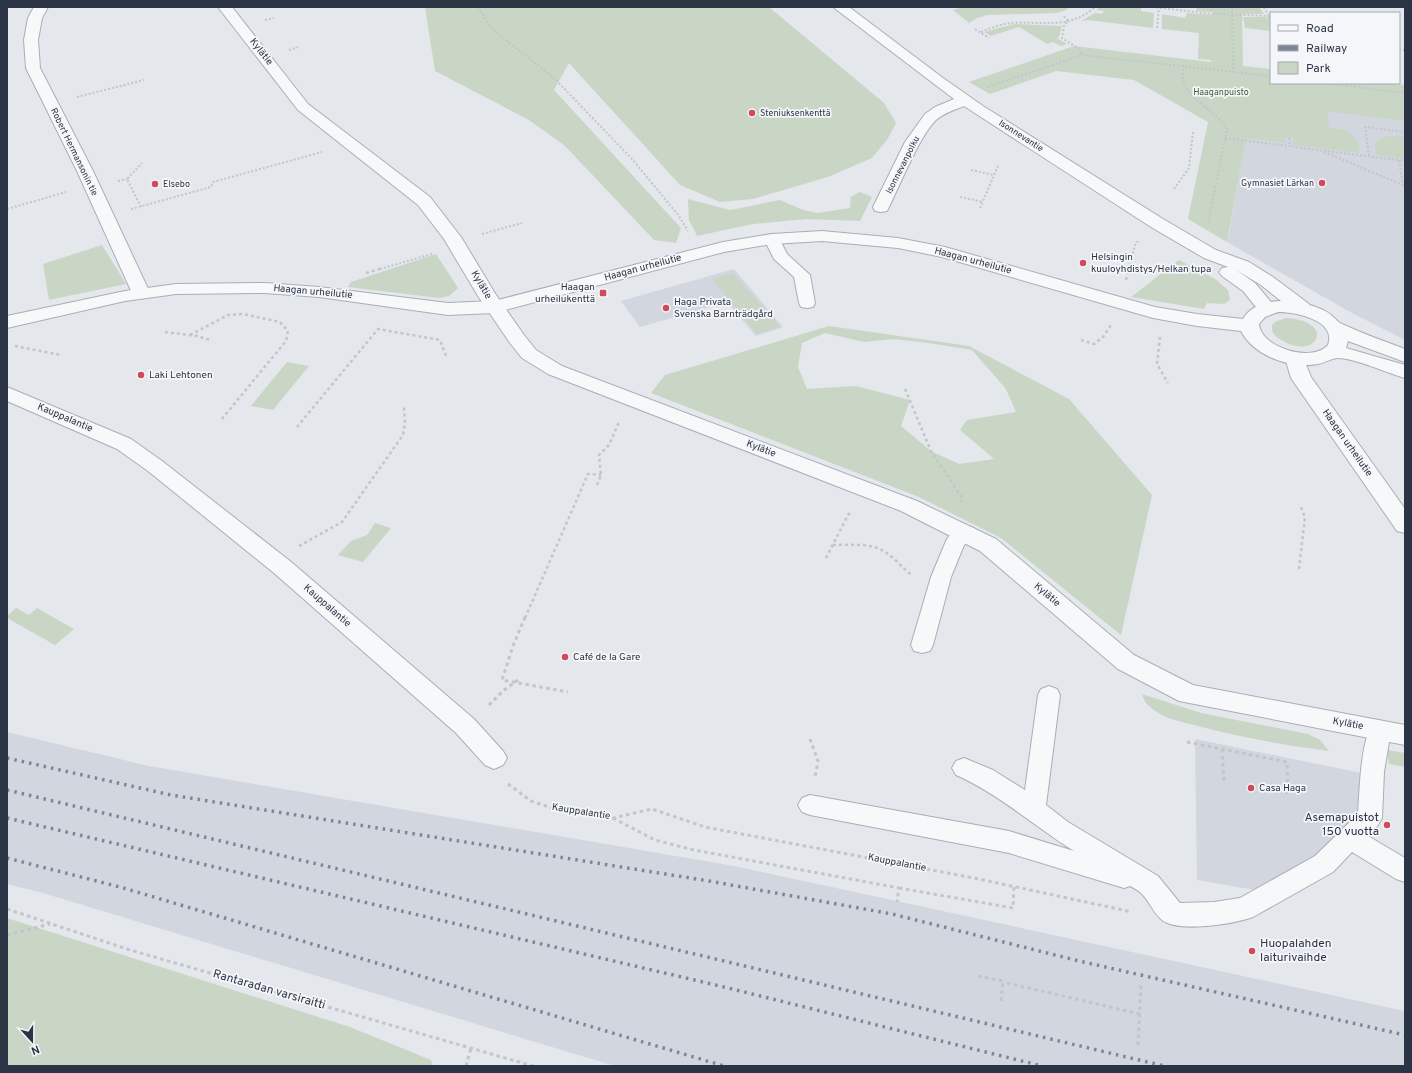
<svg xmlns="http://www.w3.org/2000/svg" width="1412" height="1073" viewBox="0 0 1412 1073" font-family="Overpass,sans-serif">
	<rect width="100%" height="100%" fill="#e4e7ec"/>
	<path fill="#d2d6de" d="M 1255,82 L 1405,101 L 1405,340 L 1352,313 L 1227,242 L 1230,229 Z
		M 734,269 L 783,327 L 756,336 L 727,302 L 640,327 L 621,301 Z
		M 7,732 L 149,766 L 734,866 L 1405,1011 L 1405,1066 L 615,1066 L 43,893 L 7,884 Z
		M 1195,739 L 1366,774 L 1366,815 L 1307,870 L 1267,892 L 1197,880 Z"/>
	<path fill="#c9d6c5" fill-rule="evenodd" d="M 425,7 L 769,7 L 884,103 L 896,123 L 887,140 L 872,158 L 828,177 L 753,199 L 720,202 L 680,185 L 569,63 L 554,90 L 681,228 L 676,243 L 654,240 L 565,146 L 529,120 L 435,71 Z
		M 964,7 L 1069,7 L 1066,10 L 1057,13 L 987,15 L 977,18 L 969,23 L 953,10 Z
		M 1099,7 L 1141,8 L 1141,11 L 1154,13 L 1153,28 L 1088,20 L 1081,21 L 1095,13 L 1102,14 L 1104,11 L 1097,10 Z
		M 1197,7 L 1259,7 L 1264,14 L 1242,14 L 1243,66 L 1271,69 L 1271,83 L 1386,83 L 1405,85 L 1405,121 L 1327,111 L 1329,127 C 1348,131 1357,131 1360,153 L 1294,145 L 1293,138 L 1286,137 L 1286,143 L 1246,138 L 1227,242 L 1188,219 L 1208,122 L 1134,80 L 1056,71 L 990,94 L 969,82 L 1074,46 L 1211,62 L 1211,60 L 1198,59 L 1199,33 L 1162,29 L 1162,14 L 1185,18 L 1187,13 L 1213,15 L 1213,12 L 1196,11 Z
		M 1243,17 L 1271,17 L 1271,31 L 1245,28 Z
		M 1014,24 L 1062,26 L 1059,37 L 1057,38 L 1067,44 L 1061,46 L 1053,42 L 1047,44 L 1019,27 L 991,36 L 984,32 Z
		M 1389,136 L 1405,137 L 1405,159 L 1376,155 L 1375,142 L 1382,138 Z
		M 860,192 L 872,197 L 860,221 L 806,219 L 753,224 L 697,236 L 689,220 L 688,199 L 730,210 L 780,200 L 803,210 L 818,213 L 850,208 L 851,197 Z
		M 102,245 L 126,284 L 49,300 L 43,264 Z
		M 436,254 L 458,288 L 449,296 L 439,298 L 348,287 L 351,282 Z
		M 1179,260 L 1215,279 L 1228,290 L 1230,300 L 1224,304 L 1207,303 L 1204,309 L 1131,297 Z
		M 733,273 L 780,327 L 757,334 L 712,279 Z
		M 1286,318 C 1338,321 1317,362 1281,340 C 1275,337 1271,332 1272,325 L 1275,322 Z
		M 829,326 L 969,346 L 1069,399 L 1152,495 L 1121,635 L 1001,538 L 919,497 L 651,393 L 665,375 ZM 825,333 L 864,342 L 893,339 L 929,343 L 972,350 L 1006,389 L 1016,412 L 967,420 L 960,430 L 994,459 L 959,464 L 931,451 L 901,426 L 910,400 L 856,386 L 807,389 L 798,367 L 802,343 Z
		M 287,362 L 309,366 L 273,410 L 251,406 Z
		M 375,523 L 391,528 L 363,562 L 338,555 L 351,541 L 367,535 Z
		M 16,608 L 29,615 L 37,608 L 74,629 L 55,645 L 7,618 L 7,616 Z
		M 1142,694 L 1201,713 L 1308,734 L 1320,740 L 1329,751 C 1284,745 1238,737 1194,725 C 1182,722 1167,719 1157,712 C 1149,707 1144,702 1142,694 Z
		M 1387,750 L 1405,753 L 1405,767 L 1389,764 Z
		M 7,918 L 350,1027 L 431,1060 L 433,1066 L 7,1066 Z"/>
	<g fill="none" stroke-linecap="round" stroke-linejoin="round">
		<defs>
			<path id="service" d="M 772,234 L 778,236 L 787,254 L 810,275 L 815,303 L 813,307 L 807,308 L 801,307 L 799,303 L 794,277 L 774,259 L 764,239 L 766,236 Z
				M 967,526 L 974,528 L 977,533 L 974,538 L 964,545 L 951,577 L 933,645 L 930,651 L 922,653 L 914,651 L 911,645 L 931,577 L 946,541 L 949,536 L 960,528 Z
				M 1049,686 L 1057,689 L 1060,695 L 1046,805 L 1068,822 L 1158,876 L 1180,903 L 1214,902 L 1240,898 L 1315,856 L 1358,814 C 1360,787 1360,748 1372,723 L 1380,721 L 1388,723 L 1391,730 L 1384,772 L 1382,818 L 1378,825 L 1368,836 L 1405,858 L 1405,882 L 1396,879 L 1352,852 L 1333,872 L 1253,917 C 1234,924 1178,933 1162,920 C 1153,913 1149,900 1141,893 C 1138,890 1134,888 1130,886 L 1124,888 L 1009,853 L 810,815 L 802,812 L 798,805 L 802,798 L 810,795 L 1009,831 L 1074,851 C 1034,826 999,794 956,775 L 952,768 L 956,761 L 964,758 L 993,770 L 1025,790 L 1038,695 L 1041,689 Z"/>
			<path id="minor" d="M 34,7 L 48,7 L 42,18 L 38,40 L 40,68 L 93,171 L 150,293 L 147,297 L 141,298 L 135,297 L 132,293 L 77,171 L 26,68 L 24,40 L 28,18 Z
				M 218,7 L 232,7 L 308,104 L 430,197 L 461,237 L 496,295 L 524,335 L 536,350 L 562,366 L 917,501 L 996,539 L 1134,655 L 1193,685 L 1405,725 L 1405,745 L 1179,701 L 1118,669 L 980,551 L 901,511 L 548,374 L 522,358 L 510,343 L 478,296 L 444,239 L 418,205 L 298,110 Z
				M 833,7 L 849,7 L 943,78 L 983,106 L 1163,219 L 1216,250 L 1249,262 L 1273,277 L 1309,304 L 1311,308 L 1309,312 L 1302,314 L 1295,312 L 1261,285 L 1236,270 L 1255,283 L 1276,308 L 1274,312 L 1267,314 L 1260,312 L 1243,291 L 1222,276 L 1219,272 L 1222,268 L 1228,267 L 1204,258 L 1151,227 L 964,106 C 954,110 944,113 936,120 C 920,135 900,185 889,207 L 887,211 L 881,212 L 875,211 L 873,207 L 905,142 L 925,114 L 935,107 L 954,99 Z
				M 1295,352 L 1302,354 L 1311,377 L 1405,509 L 1405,533 L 1397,531 L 1291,378 L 1285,358 L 1288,354 Z
				M 7,387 L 131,439 L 162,461 L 290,561 L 474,719 L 503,751 L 507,758 L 503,765 L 494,769 L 485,765 L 456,733 L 274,573 L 148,471 L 117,449 L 7,401 Z"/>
			<path id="tertiary" d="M 822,231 L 898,238 L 945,247 L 1155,307 L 1197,314 L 1243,319 C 1257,294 1301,299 1323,310 C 1330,313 1334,318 1340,323 C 1343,325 1348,326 1351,328 C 1369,336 1387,342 1405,349 L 1405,362 L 1348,341 L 1346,348 L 1405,365 L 1405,378 C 1387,373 1355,358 1338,358 C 1332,358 1324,363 1318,364 C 1290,369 1254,356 1241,331 L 1197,326 L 1153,318 L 942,257 L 898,248 L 822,241 L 772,244 L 724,252 L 494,313 L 448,315 L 319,297 L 265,293 L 176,294 L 125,301 L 7,328 L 7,316 L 125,291 L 176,284 L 265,283 L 319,287 L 448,303 L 494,301 L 723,242 L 772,234 ZM 1278,312 C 1295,312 1337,320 1328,345 C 1312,363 1261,348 1259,324 L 1265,317 Z"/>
		</defs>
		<use href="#service" stroke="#a9aeb7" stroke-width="2"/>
		<use href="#minor" stroke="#a9aeb7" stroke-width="2"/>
		<use href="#tertiary" stroke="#a9aeb7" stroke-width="2"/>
		<path stroke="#c2c5cb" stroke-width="2" stroke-dasharray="2 2" stroke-linecap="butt" d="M 478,7 L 491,28 L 555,79 L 632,159 L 679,216 L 688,231
			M 1152,7 L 1213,14 L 1271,16
			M 1232,7 L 1233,71
			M 1264,7 L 1268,15
			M 1064,16 L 1068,21 L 1064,26 L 1062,38 L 1076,47 L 1082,54
			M 265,20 L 274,18
			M 1157,28 L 1159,8
			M 975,29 L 989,38
			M 981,32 C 991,28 1001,24 1011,23 C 1042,21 1070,30 1095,7
			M 1399,49 L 1404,50
			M 289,50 L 298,47
			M 1183,65 C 1183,71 1182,78 1184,84 C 1191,101 1216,111 1227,129 L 1208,224
			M 1326,83 L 1405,93
			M 987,87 L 1082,55 L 1271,76
			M 77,97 L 144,80
			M 1225,138 L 1405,161
			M 1289,138 L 1290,146
			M 1324,152 L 1403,185
			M 1369,156 L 1365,127 L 1405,132
			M 1399,160 L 1403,185 L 1405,186
			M 971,170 L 994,175
			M 118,181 L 127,179
			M 1174,189 L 1189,168 L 1193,132
			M 960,197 L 983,202
			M 141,207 L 127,179 L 142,163
			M 980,208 L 998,166
			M 7,209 L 66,192
			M 131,209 L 211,187 L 213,182 L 322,152
			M 482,234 L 522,223
			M 380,269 L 432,254
			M 1129,269 L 1135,245 L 1138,241"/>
		<path stroke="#c2c5cb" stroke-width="2.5" stroke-dasharray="3 3" stroke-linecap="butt" d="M 366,273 L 383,268
			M 1126,280 L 1129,268
			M 165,332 L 197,336 L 210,340
			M 190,335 L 228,315 L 243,314 L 280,322 L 288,331 L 286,341 L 221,420
			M 1160,337 L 1157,364 L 1168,383
			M 1081,340 L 1094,344 L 1103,337 L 1111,325
			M 15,346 L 61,355
			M 905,389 L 931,451 L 962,498 L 961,502
			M 297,427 L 378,329 L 440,340 L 446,356
			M 597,485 L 601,475 L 599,455 L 609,445 L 619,422
			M 833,545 C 851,545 873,542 888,554 C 897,560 903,569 912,575
			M 299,546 L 342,522 L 403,435 L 405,422 L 404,407
			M 826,558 L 848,515 L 852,511
			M 1299,569 L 1305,517 L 1300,505
			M 525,618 L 588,474 L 601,475"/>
		<path stroke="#c2c5cb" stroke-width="3" stroke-dasharray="3.5 3.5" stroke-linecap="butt" d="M 525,617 L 513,646 L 502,680 L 568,692
			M 489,705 L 503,691 L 518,680
			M 810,739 L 818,761 L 815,777
			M 1187,742 L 1287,762 L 1288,793 L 1275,790
			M 1222,749 L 1224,781
			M 508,784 L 531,801 L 558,810 L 613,818 L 652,809 L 705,827 L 979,879 L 1132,912
			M 613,818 L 655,840 L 694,850 L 899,888 L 897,902
			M 899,888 L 1013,908 L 1014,886
			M 7,909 L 130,950 L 533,1066
			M 7,935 L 50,924
			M 978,976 L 1003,981 L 1001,1001
			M 1007,983 L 1140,1014
			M 1138,1045 L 1141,984
			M 466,1066 L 471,1048"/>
		<use href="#service" fill="#f7f8fa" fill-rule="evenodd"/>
		<use href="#minor" fill="#f7f8fa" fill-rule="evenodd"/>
		<use href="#tertiary" fill="#f7f8fa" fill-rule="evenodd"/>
		<path stroke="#7d8696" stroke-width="3.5" stroke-dasharray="2.5 5" stroke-linecap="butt" d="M 7,758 L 171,795 L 709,881 L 892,914 L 1079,961 L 1405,1035
			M 7,790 L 1164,1066
			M 7,818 L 724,987 L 1042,1066
			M 7,858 L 120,887 L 724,1066"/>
	</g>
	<g fill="#d1495b" stroke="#f4f6f9" stroke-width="1.5">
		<circle cx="752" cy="113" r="4"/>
		<circle cx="1322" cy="183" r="4"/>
		<circle cx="155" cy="184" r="4"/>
		<circle cx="1083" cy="263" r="4"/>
		<rect x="599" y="289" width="8" height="8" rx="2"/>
		<circle cx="666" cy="308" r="4"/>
		<circle cx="141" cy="375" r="4"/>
		<circle cx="565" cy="657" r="4"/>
		<circle cx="1251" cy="788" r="4"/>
		<circle cx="1387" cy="825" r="4"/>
		<circle cx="1252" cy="951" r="4"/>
	</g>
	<g text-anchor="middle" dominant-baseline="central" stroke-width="3.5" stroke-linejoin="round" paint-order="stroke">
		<g font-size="9" fill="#3f6138" stroke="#f4f6f9">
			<text x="1221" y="92">Haaganpuisto</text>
		</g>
		<g font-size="9" fill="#2b3445" stroke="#f4f6f9" text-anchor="start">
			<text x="760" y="113">Steniuksenkenttä</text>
			<text x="1314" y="183" text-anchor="end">Gymnasiet Lärkan</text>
			<text x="163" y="184">Elsebo</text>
		</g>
		<g font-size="9" fill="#2b3445" stroke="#f4f6f9">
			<text transform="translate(1021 136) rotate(33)">Isonnevantie</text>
			<text transform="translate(74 152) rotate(64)">Robert Hermansonin tie</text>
			<text transform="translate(903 165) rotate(-63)">Isonnevanpolku</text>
		</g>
		<g font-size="10" fill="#2b3445" stroke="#f4f6f9">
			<text transform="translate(261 52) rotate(52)">Kylätie</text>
			<text transform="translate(973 261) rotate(15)">Haagan urheilutie</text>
			<text transform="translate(643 268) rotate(-15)">Haagan urheilutie</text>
			<text transform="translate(481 285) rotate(59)">Kylätie</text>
			<text transform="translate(313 292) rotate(5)">Haagan urheilutie</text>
			<text transform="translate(65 418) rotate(23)">Kauppalantie</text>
			<text transform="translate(1347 443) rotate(55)">Haagan urheilutie</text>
			<text transform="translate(761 449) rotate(21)">Kylätie</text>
			<text transform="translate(1047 595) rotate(40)">Kylätie</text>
			<text transform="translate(327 606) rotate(41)">Kauppalantie</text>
			<text transform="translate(1348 724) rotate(10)">Kylätie</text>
			<text transform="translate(581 812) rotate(9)">Kauppalantie</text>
			<text transform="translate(897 863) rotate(11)">Kauppalantie</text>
		</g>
		<g font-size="10" fill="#2b3445" stroke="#f4f6f9" text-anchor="start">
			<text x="1091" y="257">Helsingin<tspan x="1091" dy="12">kuuloyhdistys/Helkan tupa</tspan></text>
			<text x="595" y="287" text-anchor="end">Haagan<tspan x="595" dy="12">urheilukenttä</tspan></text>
			<text x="674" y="302">Haga Privata<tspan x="674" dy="12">Svenska Barnträdgård</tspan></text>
			<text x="149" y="375">Laki Lehtonen</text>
			<text x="573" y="657">Café de la Gare</text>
			<text x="1259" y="788">Casa Haga</text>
		</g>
		<g font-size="12" fill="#2b3445" stroke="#f4f6f9" text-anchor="end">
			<text x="1379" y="818">Asemapuistot<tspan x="1379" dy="14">150 vuotta</tspan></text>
			<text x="1260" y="944" text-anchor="start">Huopalahden<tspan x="1260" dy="14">laiturivaihde</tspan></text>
		</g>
		<g font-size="12" fill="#2b3445" stroke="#f4f6f9">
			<text transform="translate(269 990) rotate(16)">Rantaradan varsiraitti</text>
		</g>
	</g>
	<rect width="1412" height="1073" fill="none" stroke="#2b3445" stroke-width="16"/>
	<rect x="1270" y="12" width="130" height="72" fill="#f4f6f9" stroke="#a4a8b1"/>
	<rect x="1278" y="25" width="20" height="6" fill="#f7f8fa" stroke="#a4a8b1"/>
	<text x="1306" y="32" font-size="12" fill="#2b3445">Road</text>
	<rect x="1278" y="45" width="20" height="6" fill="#7d8696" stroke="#a4a8b1"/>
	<text x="1306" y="52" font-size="12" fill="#2b3445">Railway</text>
	<rect x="1278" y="62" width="20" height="12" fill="#c9d6c5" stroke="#a4a8b1"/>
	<text x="1306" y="72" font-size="12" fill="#2b3445">Park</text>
	<g transform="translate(32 1041) rotate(159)" stroke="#f4f6f9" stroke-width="3" paint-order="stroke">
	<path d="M0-3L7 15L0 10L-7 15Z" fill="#2b3445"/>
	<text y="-6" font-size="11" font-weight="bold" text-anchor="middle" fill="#2b3445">N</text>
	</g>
</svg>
